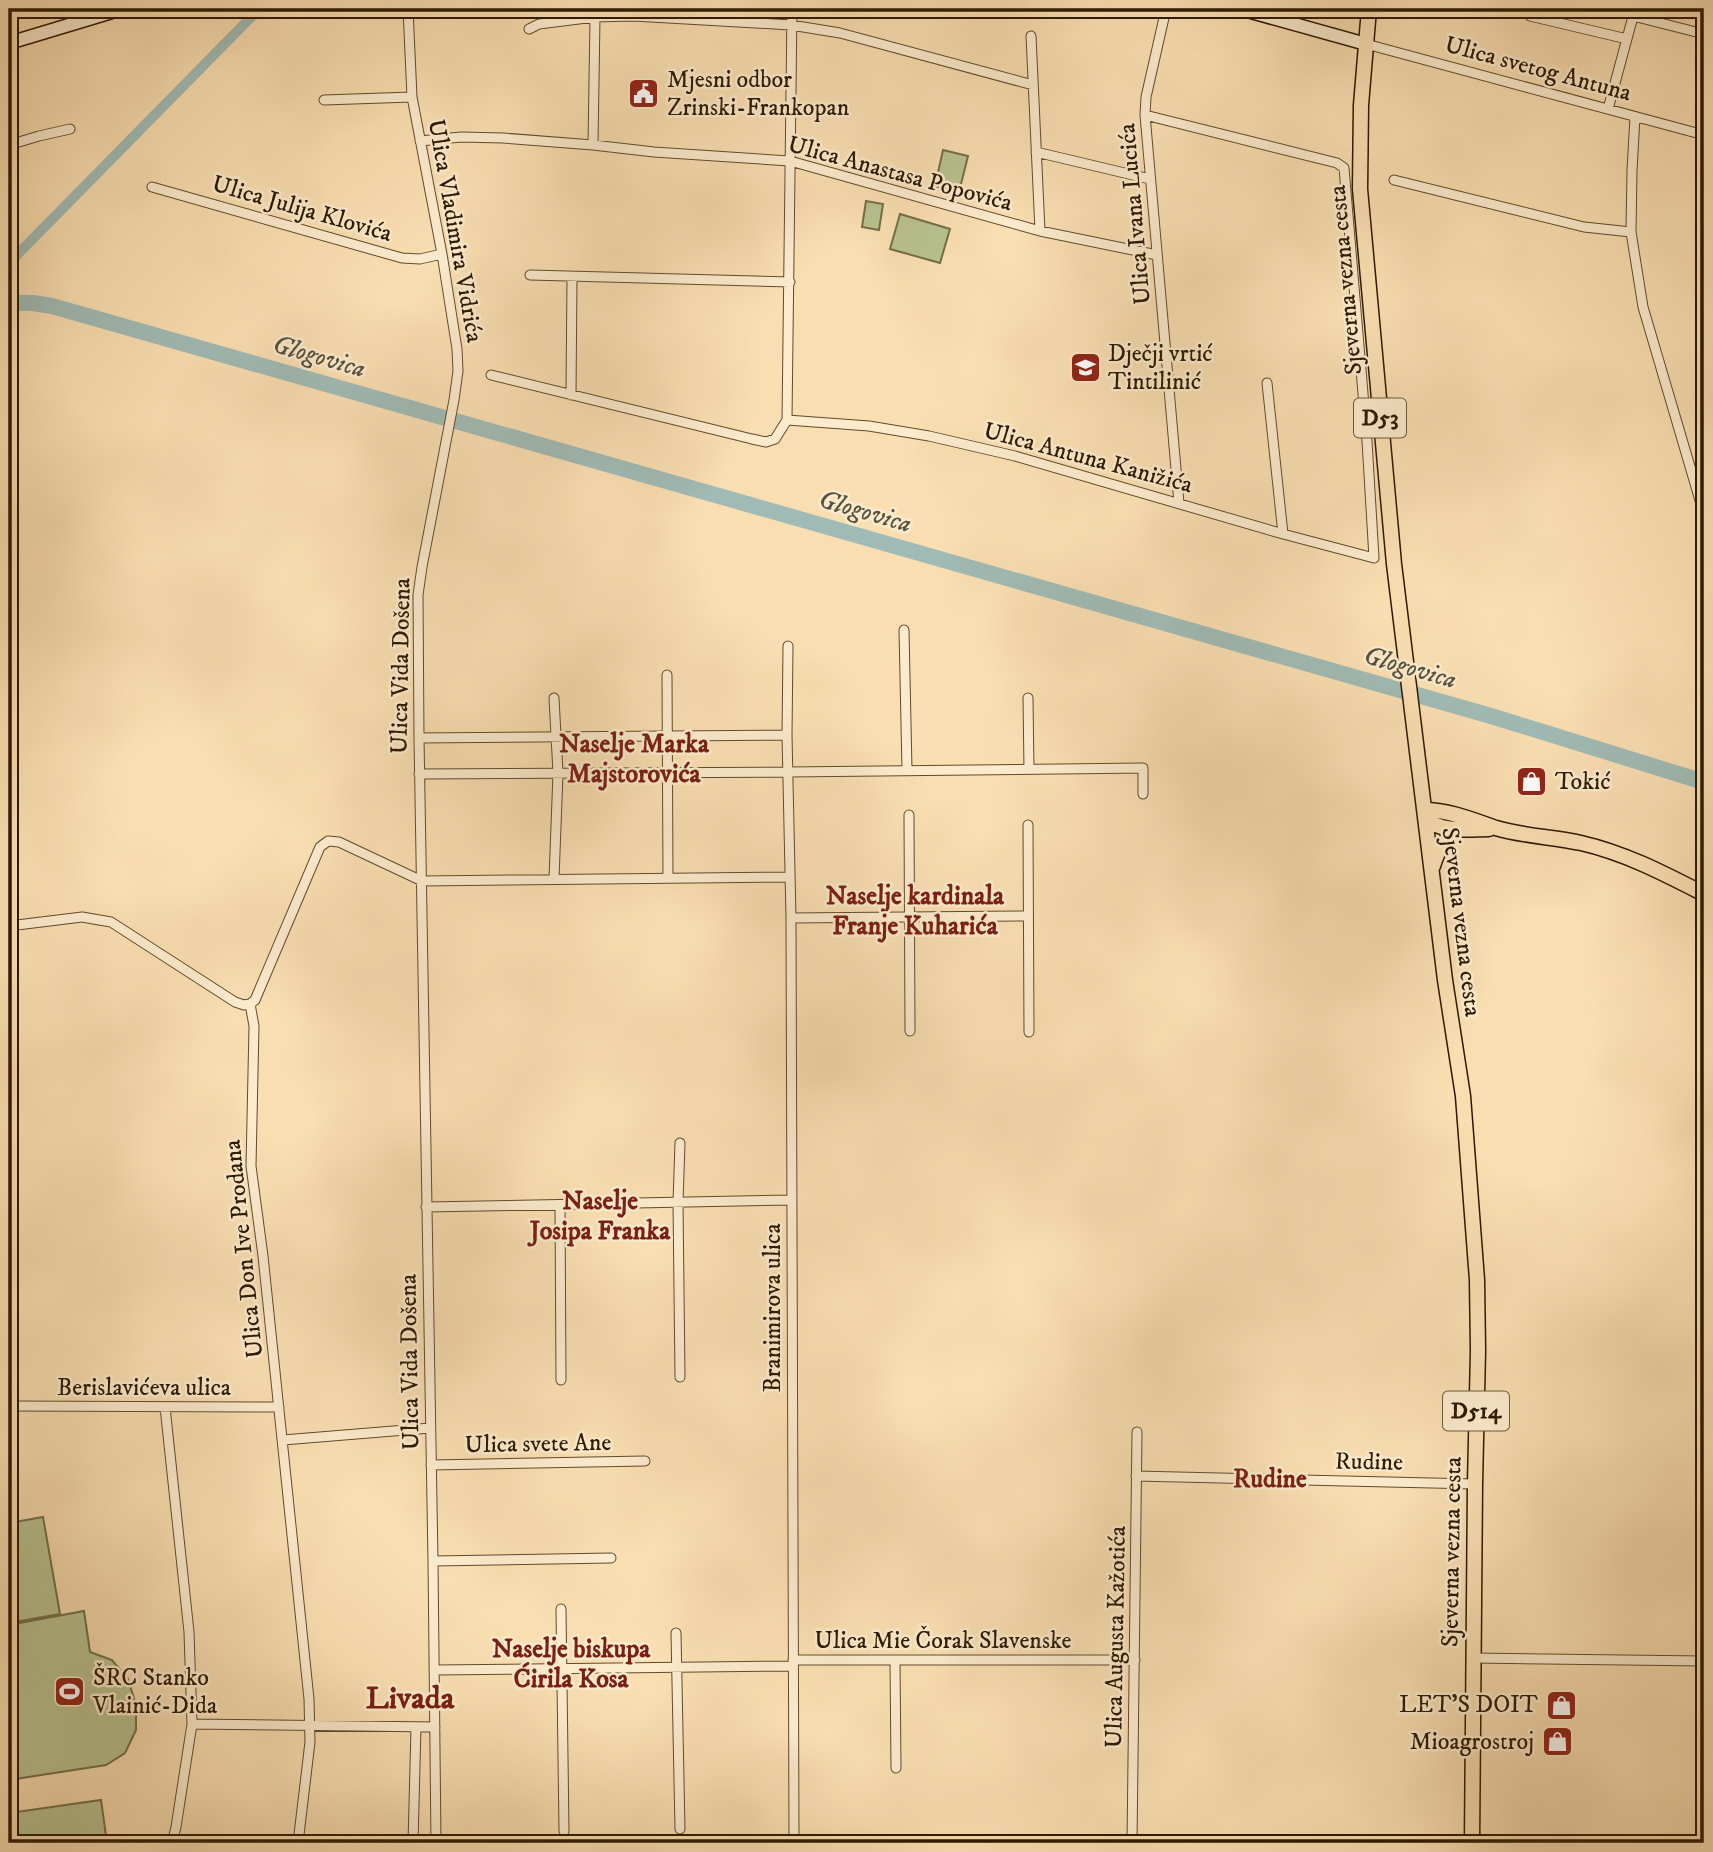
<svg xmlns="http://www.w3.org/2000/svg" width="1713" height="1852" viewBox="0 0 1713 1852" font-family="'IM FELL DW Pica',serif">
	<rect width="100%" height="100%" fill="#f9deb1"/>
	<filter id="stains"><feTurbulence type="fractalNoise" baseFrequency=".00286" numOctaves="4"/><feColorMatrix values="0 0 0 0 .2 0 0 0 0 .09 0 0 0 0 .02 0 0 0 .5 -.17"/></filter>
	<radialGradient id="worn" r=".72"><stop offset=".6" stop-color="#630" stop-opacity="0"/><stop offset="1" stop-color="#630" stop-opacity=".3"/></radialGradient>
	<path fill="#b8c290" stroke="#736e48" stroke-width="2" d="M 943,150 L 968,156 L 959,192 L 935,186 Z
		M 866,201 L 883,204 L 879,230 L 862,227 Z
		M 900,214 L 950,229 L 940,263 L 890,249 Z
		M 43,1517 L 60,1614 L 9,1623 L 9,1523 Z
		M 84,1611 L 90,1652 L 112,1660 L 128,1679 L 136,1705 L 136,1730 L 125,1753 L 106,1765 L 9,1780 L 9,1625 Z
		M 101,1800 L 107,1843 L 9,1843 L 9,1813 Z"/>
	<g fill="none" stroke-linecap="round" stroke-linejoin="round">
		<path stroke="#a0bbb5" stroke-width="10" d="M 9,263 L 259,9"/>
		<path stroke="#a0bbb5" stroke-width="16" d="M 9,303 L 33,303 L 52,306 L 1491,716 L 1704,782"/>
		<defs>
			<path id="minor" d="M 408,9 L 412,97 L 442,254 L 457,349 L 458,371 L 454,400 L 422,567 L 418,595 L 419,738 L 433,1561 L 436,1843
				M 1166,9 L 1146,97 L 1145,115 L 1179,503
				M 1530,16 L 1627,39
				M 1633,16 L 1704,34
				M 529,29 L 539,24 L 595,17 L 633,16 L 791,25 L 840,33 L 1033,85
				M 1031,36 L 1040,231
				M 1366,44 L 1704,135
				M 324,100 L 412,97
				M 1608,109 L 1635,9
				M 1635,117 L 1632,170 L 1631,232 L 1643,307 L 1704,514
				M 420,141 L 461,137 L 503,138 L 593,145 L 654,152 L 790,161 L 1040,231 L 1157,255
				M 9,145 L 39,136 L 70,129
				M 593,145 L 595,17
				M 1036,152 L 1150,179
				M 1394,180 L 1584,227 L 1631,232
				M 152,187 L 402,258 L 420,259 L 442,254
				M 530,275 L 790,282
				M 491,375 L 752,439 L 766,442 L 775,439 L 787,420 L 792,9
				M 1267,383 L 1283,534
				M 571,395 L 572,277
				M 787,420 L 869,426 L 929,436 L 1015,456 L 1283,534 L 1374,558 L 1367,441 L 1344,168 L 1337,163 L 1145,115
				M 904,630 L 907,770
				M 788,646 L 787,735 L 791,918 L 794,1843
				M 667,675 L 668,878
				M 1028,698 L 1029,769
				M 419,738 L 787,735
				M 419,774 L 788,772 L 1143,768 L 1143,794
				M 909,815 L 910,1031
				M 1028,825 L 1029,1032
				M 554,879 L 558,773 L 554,698
				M 791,918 L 1028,916
				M 9,926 L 82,917 L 111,922 L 235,1002 L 244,1005 L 250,1004
				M 250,1004 L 254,1026 L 251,1166 L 263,1256 L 309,1699 L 310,1742 L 298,1843
				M 250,1004 L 255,1000 L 320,847 L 328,841 L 339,842 L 422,881 L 789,877
				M 560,1205 L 561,1380
				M 426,1207 L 791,1200
				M 680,1377 L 678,1202 L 680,1143
				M 9,1406 L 279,1407
				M 165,1407 L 189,1632 L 192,1724 L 176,1827 L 172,1843
				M 283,1440 L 430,1428
				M 431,1465 L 645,1461
				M 1136,1476 L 1475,1484
				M 433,1561 L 611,1558
				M 561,1609 L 564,1831
				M 676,1633 L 680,1829
				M 1473,1658 L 1704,1661
				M 793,1660 L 1135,1660
				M 895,1661 L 896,1768
				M 434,1670 L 793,1666
				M 192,1724 L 435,1727
				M 413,1843 L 416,1727
				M 1132,1843 L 1137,1432"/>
			<path id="secondary" d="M 1240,9 L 1366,44
				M 9,43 L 122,9"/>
			<path id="primary" d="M 1369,9 L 1361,105 L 1360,189 L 1394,564 L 1445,980 L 1463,1096 L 1477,1280 L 1478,1351 L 1475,1484 L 1472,1843
				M 1424,810 C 1449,810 1473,820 1496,828 C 1523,836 1553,837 1581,843 C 1625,853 1665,874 1704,894
				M 1425,818 C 1440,833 1469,829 1489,829
				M 1433,866 C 1438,849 1446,836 1462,828"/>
		</defs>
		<use href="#minor" stroke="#614a2c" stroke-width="11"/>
		<use href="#secondary" stroke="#2e1900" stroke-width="15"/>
		<use href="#primary" stroke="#2e1900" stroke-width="17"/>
		<use href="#minor" stroke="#fbeacc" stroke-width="9"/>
		<use href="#secondary" stroke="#fbeacc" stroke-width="12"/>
		<use href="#primary" stroke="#f9deb1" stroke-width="14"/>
	</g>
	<defs>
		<symbol id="civic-square" viewBox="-11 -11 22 22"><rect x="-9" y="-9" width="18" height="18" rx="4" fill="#8f2418" stroke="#fbeacc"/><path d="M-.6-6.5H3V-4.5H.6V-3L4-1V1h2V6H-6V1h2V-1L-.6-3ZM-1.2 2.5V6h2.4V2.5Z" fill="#fff"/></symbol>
		<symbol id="school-square" viewBox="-11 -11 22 22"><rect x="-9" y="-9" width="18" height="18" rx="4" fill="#8f2418" stroke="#fbeacc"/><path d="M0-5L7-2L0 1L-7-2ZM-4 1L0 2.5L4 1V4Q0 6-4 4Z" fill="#fff"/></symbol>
		<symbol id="shop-square" viewBox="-11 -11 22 22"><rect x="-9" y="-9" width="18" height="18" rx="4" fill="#8f2418" stroke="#fbeacc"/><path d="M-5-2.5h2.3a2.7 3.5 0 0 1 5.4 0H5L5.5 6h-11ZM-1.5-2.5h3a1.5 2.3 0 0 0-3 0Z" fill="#fff"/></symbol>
		<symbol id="stadium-square" viewBox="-11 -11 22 22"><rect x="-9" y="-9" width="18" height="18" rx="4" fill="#8f2418" stroke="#fbeacc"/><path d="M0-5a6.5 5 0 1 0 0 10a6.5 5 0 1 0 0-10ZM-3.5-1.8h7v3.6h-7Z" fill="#fff"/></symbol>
	</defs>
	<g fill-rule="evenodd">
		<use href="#civic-square" x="626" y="76" width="35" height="35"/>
		<use href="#school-square" x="1068" y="350" width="35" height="35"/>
		<use href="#shop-square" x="1514" y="764" width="35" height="35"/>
		<use href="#stadium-square" x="52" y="1674" width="35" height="35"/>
		<use href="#shop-square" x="1544" y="1688" width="35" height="35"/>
		<use href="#shop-square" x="1540" y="1724" width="35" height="35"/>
	</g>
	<g text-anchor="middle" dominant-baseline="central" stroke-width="5" stroke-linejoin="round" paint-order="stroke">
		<g fill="#fbeacc" stroke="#6c583d" stroke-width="2">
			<rect x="1354" y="398.5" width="52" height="39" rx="5"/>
			<rect x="1443" y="1391.5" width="66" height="39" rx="5"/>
		</g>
		<g font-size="23" font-weight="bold" fill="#2e1900">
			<text x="1380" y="418">D53</text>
			<text x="1476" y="1411">D514</text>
		</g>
		<g font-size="24" fill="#2e1900" stroke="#fbeacc">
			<text transform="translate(1538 69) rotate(15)">Ulica svetog Antuna</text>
			<text transform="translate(900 174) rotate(15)">Ulica Anastasa Popovića</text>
			<text transform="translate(302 209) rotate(16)">Ulica Julija Klovića</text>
			<text transform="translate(1135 214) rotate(-95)">Ulica Ivana Lucića</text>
			<text transform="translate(455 231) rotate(80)">Ulica Vladimira Vidrića</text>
			<text transform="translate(1346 280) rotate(-95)">Sjeverna vezna cesta</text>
			<text transform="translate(1088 458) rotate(15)">Ulica Antuna Kanižića</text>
			<text transform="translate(401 666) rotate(-89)">Ulica Vida Došena</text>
			<text transform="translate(1461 922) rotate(83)">Sjeverna vezna cesta</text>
			<text transform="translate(244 1249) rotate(-96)">Ulica Don Ive Prodana</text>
			<text transform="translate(773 1308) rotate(-90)">Branimirova ulica</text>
			<text transform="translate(410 1362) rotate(-91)">Ulica Vida Došena</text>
			<text x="144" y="1388">Berislavićeva ulica</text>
			<text transform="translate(538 1444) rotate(-1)">Ulica svete Ane</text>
			<text transform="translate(1369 1462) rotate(1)">Rudine</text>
			<text transform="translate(1452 1552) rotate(-89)">Sjeverna vezna cesta</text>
			<text transform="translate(1116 1637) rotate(-89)">Ulica Augusta Kažotića</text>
			<text x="943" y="1641">Ulica Mie Čorak Slavenske</text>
		</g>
		<g font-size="24" fill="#2e1900" stroke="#fbeacc" text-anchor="start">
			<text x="667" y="80">Mjesni odbor<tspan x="667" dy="28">Zrinski-Frankopan</tspan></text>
			<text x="1108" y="354">Dječji vrtić<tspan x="1108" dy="28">Tintilinić</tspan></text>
			<text x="1555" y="782">Tokić</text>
			<text x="93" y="1678">ŠRC Stanko<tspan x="93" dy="28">Vlainić-Dida</tspan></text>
			<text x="1538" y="1705" text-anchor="end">LET'S DOIT</text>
			<text x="1534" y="1742" text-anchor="end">Mioagrostroj</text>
		</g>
		<g font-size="26" font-style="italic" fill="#56523f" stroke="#fbeacc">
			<text transform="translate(319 357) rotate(16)">Glogovica</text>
			<text transform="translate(865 512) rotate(16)">Glogovica</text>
			<text transform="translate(1410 668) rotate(16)">Glogovica</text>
		</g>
		<g font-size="26" font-weight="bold" fill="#7a1f14" stroke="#fbeacc">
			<text x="634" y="744">Naselje Marka<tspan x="634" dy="30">Majstorovića</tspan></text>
			<text x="915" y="896">Naselje kardinala<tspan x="915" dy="30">Franje Kuharića</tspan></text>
			<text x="600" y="1201">Naselje<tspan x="600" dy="30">Josipa Franka</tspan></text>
			<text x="1270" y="1479">Rudine</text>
			<text x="571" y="1649">Naselje biskupa<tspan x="571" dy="30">Ćirila Kosa</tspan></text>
		</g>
		<g font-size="32" font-weight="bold" fill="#7a1f14" stroke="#fbeacc">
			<text x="410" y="1699">Livada</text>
		</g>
	</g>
	<rect width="1713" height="1852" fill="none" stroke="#f9deb1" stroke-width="35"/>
	<rect x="10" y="10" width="1692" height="1831" fill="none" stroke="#2e1900" stroke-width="3.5"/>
	<rect x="18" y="18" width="1678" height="1817" fill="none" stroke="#2e1900" stroke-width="2"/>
	<rect width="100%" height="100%" filter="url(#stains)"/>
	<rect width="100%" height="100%" fill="url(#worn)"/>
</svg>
